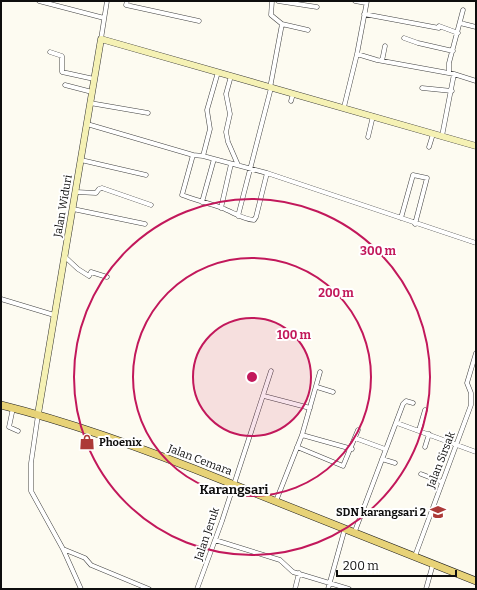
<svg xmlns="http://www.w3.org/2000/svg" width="477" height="590" viewBox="0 0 477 590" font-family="Bitter,serif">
	<rect width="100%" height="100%" fill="#fdfbf1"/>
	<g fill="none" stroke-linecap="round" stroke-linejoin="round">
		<defs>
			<path id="minor" d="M 39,1 L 104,18
				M 127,1 L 126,5 L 199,21
				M 278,1 L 317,7
				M 355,1 L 366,3
				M 364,14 L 439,28 L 439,26 L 458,33
				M 460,23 L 476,27
				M 282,24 L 308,30
				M 404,38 L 418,43 L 453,51
				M 101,39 L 107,1
				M 50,52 L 62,56 L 62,72 L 94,79
				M 357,54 L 377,60 L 454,74 L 442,136
				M 382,61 L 385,46
				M 218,72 L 207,110 L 210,129 L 203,156 L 267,173 L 476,243
				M 449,73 L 449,63 L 463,10
				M 454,74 L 476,81
				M 231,76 L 226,94 L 230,114 L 226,132 L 228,142 L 238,165
				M 65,85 L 92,92
				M 270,88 L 282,24 L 271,15 L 272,1
				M 422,88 L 452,91
				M 291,101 L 293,94
				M 90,103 L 148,113
				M 344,107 L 357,54 L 367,1
				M 87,124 L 193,155
				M 368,137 L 373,116
				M 429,147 L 433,134
				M 203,156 L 193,155 L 182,195 C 195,200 209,203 222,208 C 233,212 242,219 254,220 L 256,217 L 267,173
				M 81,160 L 146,175
				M 76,192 L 96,193 L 99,189 L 102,188 L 151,205
				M 202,202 L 214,159
				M 221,208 L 231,164
				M 73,209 L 145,224
				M 238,216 L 271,88
				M 401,218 L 413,175 L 427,178 L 415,224
				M 64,256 L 78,269 L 89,276 L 91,272 L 107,277
				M 1,299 L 54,315
				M 317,387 L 333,392
				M 264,396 L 310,408
				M 13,408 L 9,427 L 18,431
				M 38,415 L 31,463 L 31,491 L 63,549 L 81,589
				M 397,423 L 476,452
				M 419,430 L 425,410
				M 302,435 L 352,449
				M 355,438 L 385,449
				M 297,447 L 343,466 L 358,430
				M 425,447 L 429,434
				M 382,459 L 395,463
				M 421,474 L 442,482
				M 276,501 L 302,435 L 320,372
				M 355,531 L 403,404 L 406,401 L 413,403
				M 215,540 L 280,560 L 293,572 L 349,589
				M 63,549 L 85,558 L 91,565 L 149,589
				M 415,556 L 471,405 L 471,393 L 467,383 L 476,353
				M 197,589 L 222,521 L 271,371
				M 295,589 L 299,573
				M 328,589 L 345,528
				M 426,589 L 433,564"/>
			<path id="secondary" d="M 38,414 L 101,39 L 476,146"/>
			<path id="primary" d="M 1,405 C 78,424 153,452 227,482 C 310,515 393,548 476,581"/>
		</defs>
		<use href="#minor" stroke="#414141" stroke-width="5"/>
		<use href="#secondary" stroke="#303030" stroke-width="7"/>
		<use href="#primary" stroke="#1f1f1f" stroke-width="8"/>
		<use href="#minor" stroke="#fff" stroke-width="4"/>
		<use href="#secondary" stroke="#f5f1b4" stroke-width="6"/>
		<use href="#primary" stroke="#e7d277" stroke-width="7"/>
	</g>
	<circle cx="252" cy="377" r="59" fill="#c2185b" fill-opacity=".12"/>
	<g fill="none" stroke="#c2185b" stroke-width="2">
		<circle cx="252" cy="377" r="59"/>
		<circle cx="252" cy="377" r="119"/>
		<circle cx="252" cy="377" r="178"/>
	</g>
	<defs>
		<symbol id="shop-bare" viewBox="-9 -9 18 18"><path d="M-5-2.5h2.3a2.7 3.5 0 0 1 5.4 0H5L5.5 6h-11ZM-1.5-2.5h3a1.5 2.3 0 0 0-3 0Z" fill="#ac3937" stroke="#fff" stroke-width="2.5" paint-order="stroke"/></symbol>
		<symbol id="school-bare" viewBox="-9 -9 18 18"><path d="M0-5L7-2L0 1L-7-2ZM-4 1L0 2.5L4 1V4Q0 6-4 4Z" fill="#ac3937" stroke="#fff" stroke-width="2.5" paint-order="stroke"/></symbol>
	</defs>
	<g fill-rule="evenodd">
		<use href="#shop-bare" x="76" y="431" width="22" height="22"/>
		<use href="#school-bare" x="427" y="501" width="22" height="22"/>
	</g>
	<g text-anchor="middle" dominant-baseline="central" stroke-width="4" stroke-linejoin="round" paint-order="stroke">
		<g font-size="11" fill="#0e0e0e" stroke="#fff">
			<text transform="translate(63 206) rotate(-80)">Jalan Widuri</text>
			<text transform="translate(200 460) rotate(21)">Jalan Cemara</text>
			<text transform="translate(441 460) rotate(-69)">Jalan Sirsak</text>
			<text transform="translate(207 534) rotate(-71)">Jalan Jeruk</text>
		</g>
		<g font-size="11" font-weight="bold" fill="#0e0e0e" stroke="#fff" text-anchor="start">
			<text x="99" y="442">Phoenix</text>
			<text x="426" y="512" text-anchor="end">SDN karangsari 2</text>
		</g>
		<g font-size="13" font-weight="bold" fill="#0e0e0e" stroke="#fff">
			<text x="234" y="489">Karangsari</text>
		</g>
	</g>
	<circle cx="252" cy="377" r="6" fill="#c2185b" stroke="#fff" stroke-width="2"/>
	<g font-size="12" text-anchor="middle" font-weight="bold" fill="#c2185b" stroke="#fff" stroke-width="4" stroke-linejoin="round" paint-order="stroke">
		<text x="378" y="255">300 m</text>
		<text x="336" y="297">200 m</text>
		<text x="294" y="339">100 m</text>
	</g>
	<rect width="477" height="590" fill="none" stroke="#0e0e0e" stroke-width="4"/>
	<path d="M337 570v6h119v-6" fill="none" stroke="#0e0e0e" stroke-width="2"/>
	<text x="343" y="570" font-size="12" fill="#0e0e0e" stroke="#ffffff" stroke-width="3" paint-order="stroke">200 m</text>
</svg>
